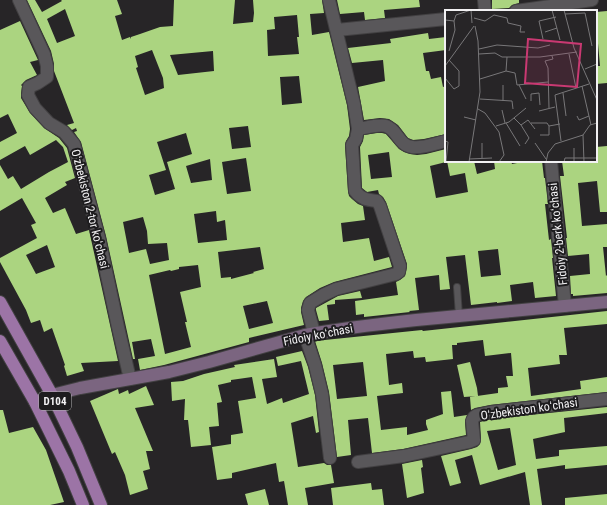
<svg xmlns="http://www.w3.org/2000/svg" width="607" height="505" viewBox="0 0 607 505" font-family="'Roboto Condensed',sans-serif">
	<rect width="100%" height="100%" fill="#272527"/>
	<path fill="#abd480" fill-rule="evenodd" d="M 27,0 L 35,0 L 42,12 L 62,1 L 61,0 L 117,0 L 122,14 L 115,16 L 122,40 L 130,37 L 131,39 L 131,37 L 140,34 L 160,27 L 173,26 L 174,0 L 235,0 L 233,24 L 253,22 L 254,13 L 253,0 L 322,0 L 324,13 L 310,14 L 312,35 L 329,32 L 347,105 L 350,129 L 349,136 L 346,141 L 345,145 L 348,191 L 349,196 L 352,199 L 358,204 L 363,206 L 365,220 L 341,223 L 343,242 L 369,238 L 374,261 L 389,257 L 392,267 L 334,282 L 320,288 L 306,297 L 303,301 L 301,308 L 301,312 L 304,325 L 249,338 L 249,342 L 164,365 L 140,370 L 138,359 L 155,356 L 151,339 L 132,342 L 135,359 L 133,359 L 106,236 L 81,142 L 74,132 L 77,131 L 76,128 L 72,130 L 67,125 L 74,123 L 54,71 L 54,64 L 51,51 ZM 65,9 L 75,36 L 57,43 L 47,19 ZM 297,15 L 299,37 L 297,37 L 299,54 L 268,56 L 267,30 L 275,29 L 274,17 ZM 152,50 L 163,78 L 164,88 L 145,95 L 136,68 L 138,67 L 135,56 ZM 213,51 L 214,71 L 178,75 L 170,55 ZM 299,76 L 302,103 L 282,105 L 280,77 ZM 248,126 L 251,147 L 232,149 L 229,128 ZM 186,133 L 192,154 L 167,162 L 175,189 L 155,195 L 149,175 L 166,170 L 157,142 ZM 246,158 L 251,191 L 227,194 L 222,162 ZM 210,159 L 212,180 L 191,183 L 186,166 ZM 216,211 L 217,222 L 225,220 L 227,240 L 198,243 L 194,214 ZM 143,217 L 147,231 L 148,244 L 167,243 L 169,260 L 150,264 L 146,249 L 129,253 L 123,222 ZM 260,247 L 264,269 L 253,272 L 254,273 L 231,279 L 231,277 L 221,278 L 218,252 ZM 198,265 L 201,287 L 180,292 L 187,322 L 185,322 L 191,347 L 165,354 L 149,275 L 170,270 L 171,271 L 179,269 L 179,267 ZM 267,301 L 273,323 L 249,329 L 243,306 Z
		M 337,0 L 419,0 L 420,7 L 384,10 L 385,18 L 365,20 L 364,12 L 340,14 Z
		M 492,0 L 519,0 L 519,3 L 512,5 L 509,8 L 492,9 Z
		M 607,11 L 607,83 L 596,84 L 596,66 L 600,66 L 597,32 L 596,32 L 596,12 Z
		M 20,21 L 38,60 L 30,62 L 37,75 L 26,80 L 21,85 L 22,86 L 21,94 L 21,98 L 30,113 L 44,128 L 59,138 L 67,148 L 75,178 L 65,182 L 67,185 L 45,198 L 53,213 L 65,208 L 76,234 L 89,230 L 118,361 L 81,363 L 84,371 L 67,376 L 64,366 L 65,365 L 52,328 L 44,332 L 40,320 L 31,323 L 26,310 L 0,262 L 0,258 L 37,238 L 31,225 L 36,223 L 22,198 L 0,211 L 0,165 L 8,179 L 13,176 L 21,189 L 49,172 L 68,162 L 63,147 L 56,140 L 30,155 L 25,146 L 0,160 L 0,142 L 17,133 L 8,114 L 0,118 L 0,30 ZM 47,245 L 55,267 L 36,274 L 26,255 Z
		M 428,33 L 429,39 L 446,37 L 446,50 L 423,53 L 426,71 L 429,71 L 431,79 L 441,77 L 443,87 L 446,86 L 446,134 L 424,139 L 413,140 L 408,138 L 398,125 L 389,119 L 380,118 L 364,120 L 358,87 L 385,81 L 383,60 L 352,63 L 348,48 L 391,43 L 390,39 Z
		M 377,133 L 382,133 L 386,134 L 399,149 L 404,152 L 410,154 L 417,155 L 426,154 L 446,149 L 446,162 L 430,166 L 436,198 L 468,192 L 465,173 L 450,176 L 447,161 L 474,161 L 477,174 L 495,169 L 494,161 L 511,161 L 512,164 L 527,161 L 542,161 L 544,178 L 545,178 L 548,204 L 545,204 L 549,240 L 551,239 L 553,258 L 552,258 L 556,296 L 535,298 L 533,282 L 510,285 L 512,301 L 497,303 L 497,302 L 471,305 L 465,255 L 446,257 L 450,289 L 440,290 L 439,275 L 415,278 L 419,310 L 409,311 L 410,312 L 364,317 L 364,314 L 356,315 L 355,301 L 398,295 L 396,282 L 400,280 L 405,276 L 407,267 L 407,264 L 386,202 L 383,197 L 379,194 L 378,190 L 367,192 L 362,188 L 360,147 L 363,141 L 364,135 ZM 389,152 L 392,177 L 371,179 L 368,155 ZM 498,249 L 501,275 L 481,277 L 478,251 Z
		M 607,146 L 607,212 L 600,212 L 597,181 L 578,183 L 582,226 L 607,224 L 607,247 L 603,247 L 606,276 L 607,275 L 607,293 L 573,296 L 573,294 L 571,294 L 570,276 L 590,274 L 589,254 L 568,256 L 566,238 L 567,238 L 560,176 L 564,176 L 562,161 L 596,161 L 596,147 Z
		M 360,291 L 362,298 L 335,300 L 335,304 L 327,305 L 329,320 L 319,321 L 316,310 L 316,308 L 338,296 Z
		M 607,311 L 607,324 L 564,328 L 567,355 L 559,355 L 560,364 L 528,368 L 531,396 L 581,389 L 580,381 L 607,377 L 607,392 L 490,405 L 475,408 L 471,410 L 470,397 L 498,393 L 498,388 L 508,387 L 506,376 L 513,376 L 511,353 L 485,356 L 483,340 L 457,343 L 457,345 L 452,345 L 453,359 L 426,362 L 425,357 L 414,358 L 413,351 L 386,354 L 389,385 L 402,383 L 403,393 L 377,396 L 381,430 L 407,427 L 407,435 L 428,430 L 426,424 L 426,420 L 443,414 L 441,392 L 451,391 L 454,417 L 467,415 L 465,422 L 466,435 L 403,449 L 372,453 L 368,418 L 348,420 L 351,455 L 337,457 L 329,392 L 322,363 L 315,341 L 422,330 L 423,331 ZM 363,362 L 367,396 L 337,399 L 333,365 Z
		M 302,351 L 308,367 L 315,395 L 319,432 L 316,433 L 313,416 L 291,423 L 298,467 L 324,463 L 327,465 L 331,465 L 334,483 L 305,488 L 308,505 L 288,505 L 284,481 L 279,482 L 276,463 L 232,473 L 232,478 L 217,480 L 212,447 L 231,444 L 231,435 L 243,433 L 238,401 L 256,398 L 252,377 L 231,380 L 231,382 L 218,385 L 222,402 L 217,403 L 219,426 L 209,427 L 211,445 L 191,447 L 188,420 L 184,420 L 185,399 L 172,401 L 171,382 L 183,381 L 204,374 L 235,367 L 234,365 L 274,359 L 277,377 L 262,379 L 267,404 L 282,398 L 283,403 L 309,394 L 301,361 L 278,366 L 276,357 Z
		M 470,362 L 477,388 L 478,396 L 464,397 L 457,365 Z
		M 146,386 L 154,405 L 135,408 L 153,451 L 146,451 L 150,469 L 143,471 L 148,489 L 130,495 L 125,475 L 115,452 L 112,454 L 90,401 L 118,389 L 119,394 L 128,390 L 129,394 Z
		M 607,407 L 607,413 L 564,418 L 565,432 L 533,439 L 536,459 L 559,456 L 559,450 L 607,446 L 607,465 L 565,469 L 565,465 L 537,469 L 542,505 L 530,505 L 525,472 L 480,485 L 472,455 L 455,460 L 461,483 L 450,486 L 441,456 L 471,449 L 477,447 L 480,444 L 481,439 L 480,422 L 492,419 ZM 510,428 L 516,465 L 498,470 L 487,431 Z
		M 0,410 L 3,410 L 9,433 L 33,427 L 46,450 L 64,502 L 50,505 L 0,505 Z
		M 422,460 L 423,467 L 421,468 L 424,493 L 407,498 L 402,464 Z
		M 371,483 L 372,490 L 382,489 L 384,505 L 333,505 L 331,488 Z
		M 265,489 L 269,505 L 248,505 L 245,494 Z
		M 607,494 L 607,505 L 565,505 L 565,498 Z"/>
	<g fill="none" stroke-linecap="round" stroke-linejoin="round">
		<defs>
			<path id="lane" d="M 457,287 L 459,316"/>
			<path id="street" d="M 19,0 L 44,54 L 47,66 L 47,77 L 38,83 L 29,87 L 28,95 L 35,108 L 49,123 L 64,132 L 74,144 L 99,238 L 118,327 L 130,379
				M 484,0 L 485,11
				M 516,11 L 592,0
				M 337,30 L 446,19
				M 358,129 C 365,128 379,124 386,126 C 398,130 398,145 412,147 C 423,149 436,143 446,141
				M 551,161 L 565,306
				M 314,333 L 308,310 L 310,303 L 323,295 L 336,289 L 396,274 L 399,272 L 400,266 L 380,206 L 377,201 C 367,200 361,199 355,191 L 352,145 L 356,139 L 358,129 L 354,104 L 329,0
				M 305,335 L 315,365 L 322,394 L 330,458
				M 358,462 L 404,456 L 469,442 L 474,440 L 472,421 L 474,417 L 477,415 L 491,412 L 607,399"/>
			<path id="secondary" d="M 35,402 L 52,395 L 80,388 L 169,372 L 209,362 L 305,335 C 342,328 379,324 416,320 C 480,314 543,308 607,302"/>
			<path id="primary" d="M 0,302 L 52,395 L 77,447 L 101,505
				M 0,341 L 35,402 L 69,471 L 83,505"/>
		</defs>
		<use href="#lane" stroke="#424042" stroke-width="8"/>
		<use href="#street" stroke="#424042" stroke-width="14"/>
		<use href="#secondary" stroke="#424042" stroke-width="14"/>
		<use href="#primary" stroke="#424042" stroke-width="14"/>
		<use href="#lane" stroke="#59575a" stroke-width="6"/>
		<use href="#street" stroke="#59575a" stroke-width="12"/>
		<use href="#secondary" stroke="#7b6580" stroke-width="12"/>
		<use href="#primary" stroke="#9c74a6" stroke-width="12"/>
	</g>
	<g text-anchor="middle" dominant-baseline="central" stroke-width="4" stroke-linejoin="round" paint-order="stroke">
		<rect fill="#1d1c1e" stroke="#b2b1b3" stroke-width="1" x="39" y="392" width="32" height="18" rx="3"/>
		<g font-size="11" font-weight="bold" fill="#f2f1f3">
			<text x="55" y="401">D104</text>
		</g>
		<g font-size="12" fill="#f2f1f3" stroke="#1d1c1e">
			<text transform="translate(90 209) rotate(76)">Oʻzbekiston 2-tor koʻchasi</text>
			<text transform="translate(558 234) rotate(-96)">Fidoiy 2-berk koʻchasi</text>
			<text transform="translate(318 335) rotate(-11)">Fidoiy koʻchasi</text>
			<text transform="translate(529 409) rotate(-8)">Oʻzbekiston koʻchasi</text>
		</g>
	</g>
	<g transform="translate(445 10)">
		<rect width="152" height="152" fill="#272527"/>
		<path fill="none" stroke="#787779" stroke-width="1" d="M 26,0 L 27,13M 107,0 L 115,30M 119,0 L 129,38 L 152,90M 120,4 L 140,3 L 147,36M 29,8 L 40,11 L 49,5 L 62,8 L 63,13 L 76,16 L 75,22 L 80,22M 0,10 L 9,11 L 11,5 L 26,0M 100,22 L 112,18M 98,29 L 94,11 L 111,7M 34,39 L 52,35 L 93,38 L 105,35M 4,41 L 10,20 L 9,11M 34,44 L 50,43 L 57,47 L 95,47 L 132,42M 124,44 L 131,78M 0,56 L 29,16M 140,59 L 152,54M 61,61 L 70,63 L 72,75 L 103,72M 0,68 L 9,79 L 14,76 L 14,61 L 4,50M 35,69 L 61,61 L 62,47M 58,75 L 58,91M 74,75 L 81,89M 137,76 L 146,115M 118,83 L 121,106M 35,89 L 67,91 L 68,99M 86,91 L 86,84 L 94,83 L 95,95M 104,98 L 103,58 L 100,51 L 108,49 L 107,46M 33,99 L 40,103 L 54,122 L 59,145 L 54,152M 57,100 L 60,113M 94,101 L 110,97M 132,106 L 134,110 L 144,106M 19,107 L 31,110M 69,108 L 76,115 L 83,110 L 90,119M 61,113 L 75,136M 86,113 L 102,113 L 104,116 L 115,114M 76,115 L 84,128 L 80,134M 51,116 L 64,112 L 81,98M 95,125 L 104,125 L 104,116M 138,125 L 139,152M 0,131 L 3,132 L 1,152M 116,131 L 110,85 L 144,74M 37,133 L 37,148M 90,133 L 101,149M 24,149 L 47,148M 24,152 L 35,82 L 33,31 L 30,16M 101,152 L 103,143 L 110,134 L 138,125 L 145,115 L 152,113M 119,152 L 120,148 L 152,148M 129,152 L 129,138"/>
		<path fill="#c93972" fill-opacity="0.15" stroke="#c93972" stroke-width="2" d="M 83,29 L 136,34 L 132,77 L 80,73 Z"/>
		<rect width="152" height="152" fill="none" stroke="#f2f1f3" stroke-width="2"/>
	</g>
</svg>
